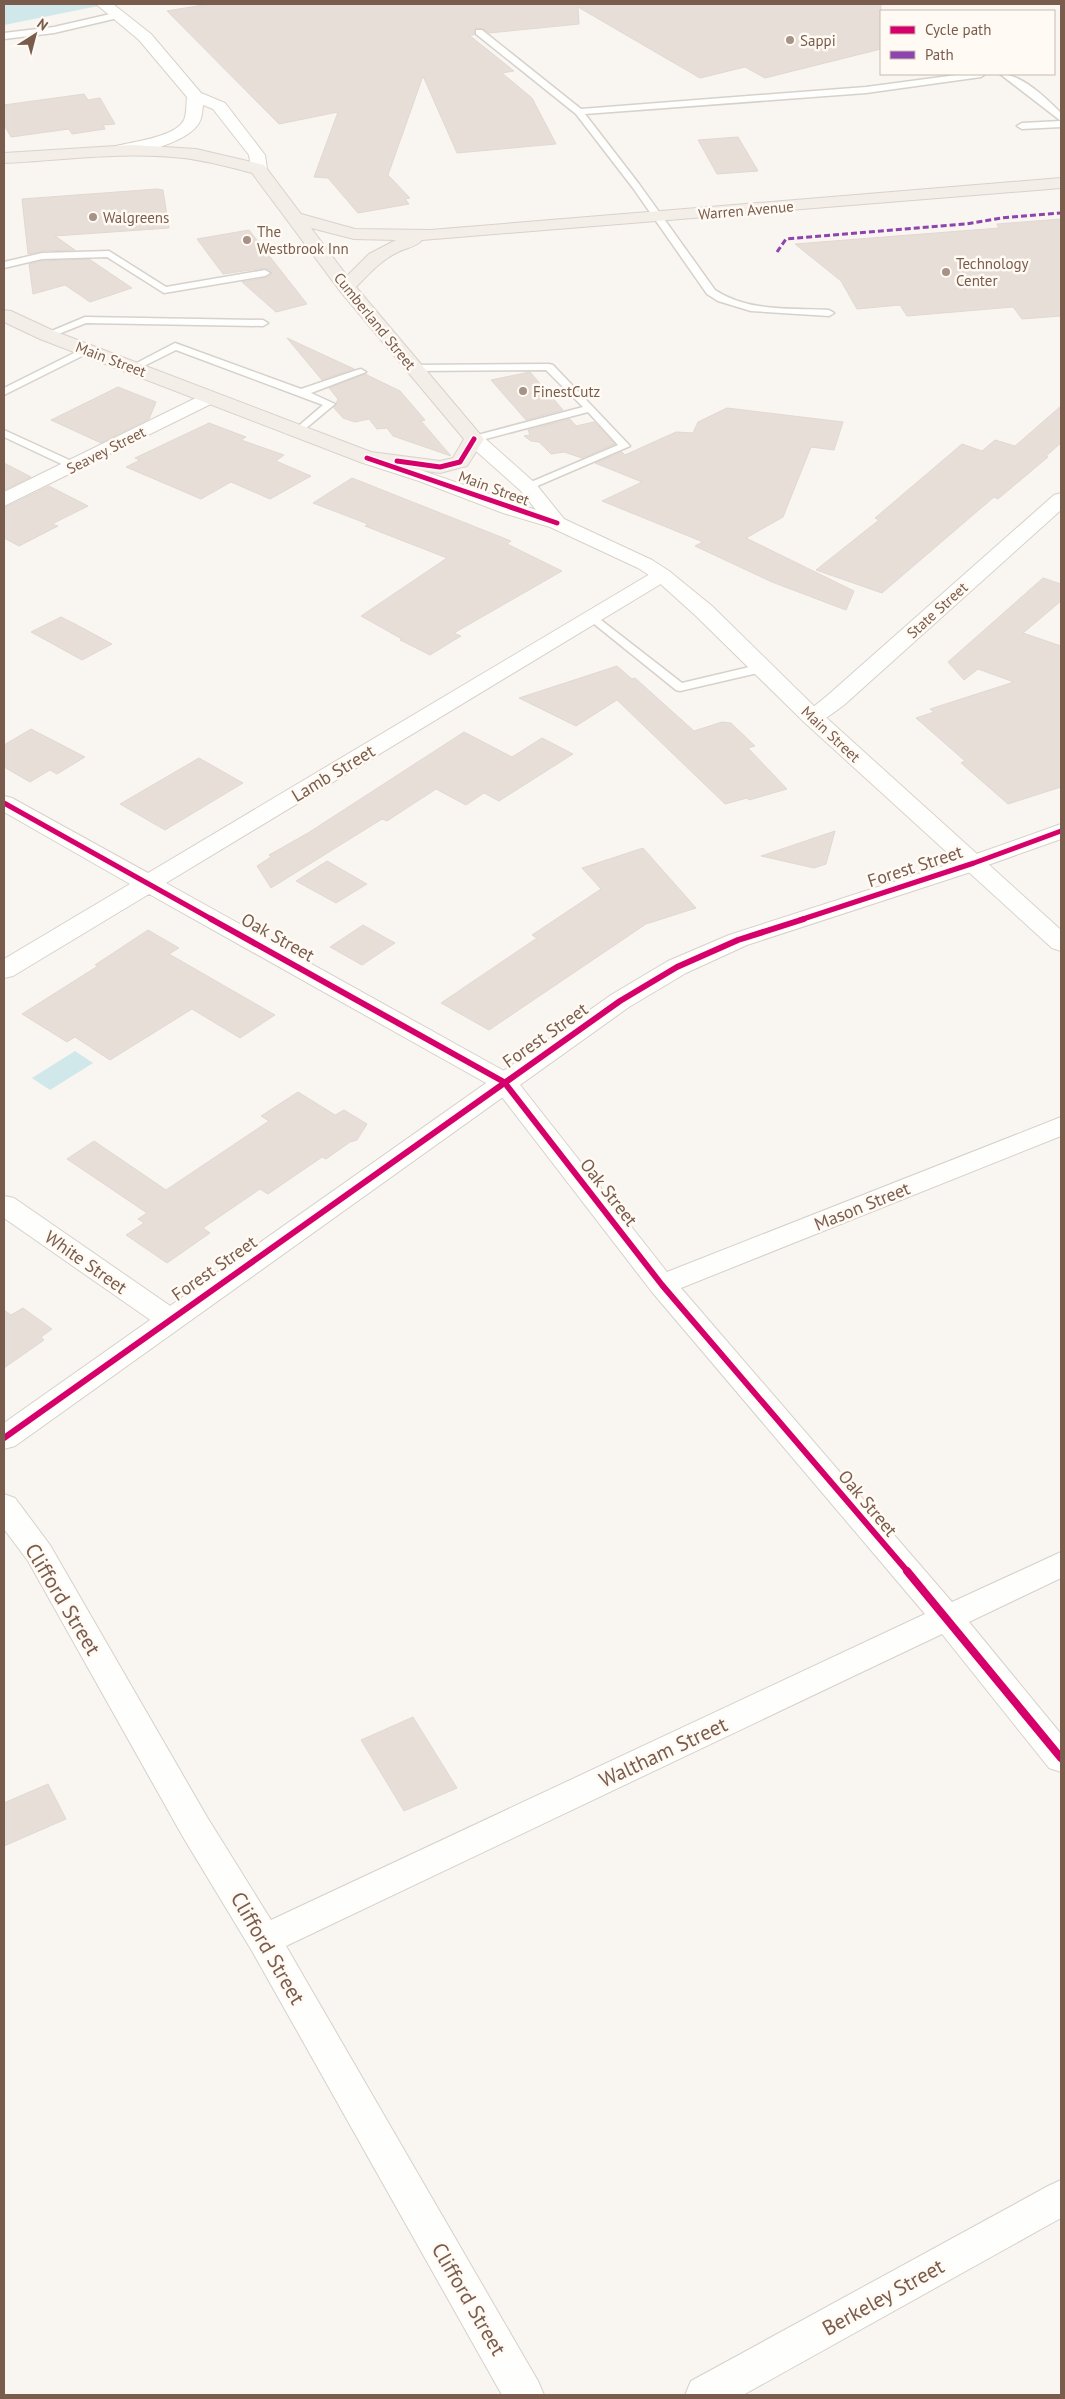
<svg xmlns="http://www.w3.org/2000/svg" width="1065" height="2399" viewBox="0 0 1065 2399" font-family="'PT Sans',sans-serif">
	<rect width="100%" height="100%" fill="#f9f5f0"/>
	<path fill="#d0e8ea" d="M 4,4 L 108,4 L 4,25 Z
		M 75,1051 L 93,1063 L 50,1090 L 32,1078 Z"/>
	<path fill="#e6ded7" stroke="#e2d8d2" d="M 209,4 L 881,4 L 881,49 L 765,78 L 745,67 L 700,78 L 578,7 L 579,24 L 489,33 L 483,29 L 476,28 L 474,35 L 469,35 L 514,71 L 502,73 L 532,98 L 556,144 L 457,153 L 423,76 L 388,175 L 410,198 L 405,199 L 409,204 L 358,213 L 328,178 L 314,177 L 338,112 L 279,124 L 167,11 Z
		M 84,94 L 88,100 L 100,98 L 115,124 L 103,125 L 105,129 L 72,134 L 69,129 L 11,137 L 4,125 L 4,105 Z
		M 738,137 L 758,171 L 717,174 L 698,140 Z
		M 157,189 L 163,190 L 169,228 L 55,236 L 75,250 L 42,251 L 28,254 L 22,199 Z
		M 1061,219 L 1061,316 L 1022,319 L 1013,307 L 907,316 L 900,305 L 857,309 L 841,281 L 795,244 L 999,228 L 997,224 Z
		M 249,230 L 307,304 L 276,312 L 242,282 L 265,278 L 271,275 L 271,271 L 265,268 L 223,274 L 197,239 Z
		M 89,259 L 132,288 L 90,302 L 65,285 L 33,294 L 29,264 L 42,261 Z
		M 287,338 L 354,369 L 322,380 Z
		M 530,372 L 563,410 L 526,420 L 491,380 Z
		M 365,374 L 400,391 L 425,420 L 421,421 L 451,456 L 393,436 L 387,428 L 377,429 L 369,419 L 355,422 L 343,418 L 334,408 L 338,399 L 329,388 Z
		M 118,387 L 156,402 L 149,419 L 101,443 L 51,420 Z
		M 1061,406 L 1061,443 L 1046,456 L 1048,457 L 998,499 L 994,497 L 882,593 L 816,570 L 879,520 L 875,518 L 962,444 L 982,451 L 995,440 L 1015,446 Z
		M 727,408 L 843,422 L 834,450 L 811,447 L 783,517 L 746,538 L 854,591 L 846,610 L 772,582 L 695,546 L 703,542 L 602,501 L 642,482 L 595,463 L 622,452 L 625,455 L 676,432 L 693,433 L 698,422 Z
		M 570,419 L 576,426 L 594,422 L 615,444 L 582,458 L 564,452 L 551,454 L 539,442 L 531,441 L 524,436 L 530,435 L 528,430 Z
		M 209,423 L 246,437 L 241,440 L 284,455 L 276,461 L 311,476 L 270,499 L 231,482 L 201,499 L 126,467 L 140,460 L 135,458 Z
		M 4,463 L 31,477 L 4,490 Z
		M 352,478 L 511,541 L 507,544 L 562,571 L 454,633 L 461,636 L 430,655 L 400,640 L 402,639 L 361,616 L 447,558 L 365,526 L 368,524 L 313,503 Z
		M 49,486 L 88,506 L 52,524 L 58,526 L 19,546 L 4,538 L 4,508 Z
		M 1043,578 L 1061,584 L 1061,601 L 1023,633 L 1061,646 L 1061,787 L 1008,804 L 961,763 L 965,761 L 916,718 L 934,712 L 930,709 L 1014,682 L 978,669 L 964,680 L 948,662 Z
		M 61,617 L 75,624 L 112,644 L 82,660 L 31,632 Z
		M 617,666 L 632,679 L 635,678 L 694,731 L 722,722 L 731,723 L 755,746 L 748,748 L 787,789 L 749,800 L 747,798 L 725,804 L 617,700 L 576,726 L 519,698 Z
		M 31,729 L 85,757 L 57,774 L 50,770 L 30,782 L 4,767 L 4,745 Z
		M 464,732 L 512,757 L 542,738 L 573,754 L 499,801 L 484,793 L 466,805 L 436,789 L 387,821 L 382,819 L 271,888 L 257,866 L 271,857 L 269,855 L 308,833 Z
		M 199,758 L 243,783 L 165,830 L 120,804 Z
		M 835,831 L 826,864 L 814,868 L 761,856 Z
		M 643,848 L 696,908 L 646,924 L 489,1030 L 441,1003 L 537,938 L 532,935 L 601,889 L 582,868 Z
		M 327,861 L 367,884 L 336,903 L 296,881 Z
		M 363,925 L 395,943 L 362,965 L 330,947 Z
		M 148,930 L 179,948 L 169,954 L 275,1015 L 240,1038 L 192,1009 L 110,1060 L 75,1037 L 67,1042 L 22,1014 L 98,966 L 95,965 Z
		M 298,1092 L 335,1115 L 344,1110 L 367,1124 L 357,1140 L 350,1142 L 326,1159 L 322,1157 L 268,1194 L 260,1189 L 203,1228 L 210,1233 L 167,1263 L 126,1235 L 144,1223 L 138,1219 L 147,1213 L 67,1159 L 94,1141 L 166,1190 L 269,1121 L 261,1116 Z
		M 23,1308 L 52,1329 L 41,1337 L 44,1340 L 4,1368 L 4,1310 L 11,1315 Z
		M 413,1717 L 457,1788 L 404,1811 L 361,1740 Z
		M 48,1784 L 66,1819 L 4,1846 L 4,1803 Z"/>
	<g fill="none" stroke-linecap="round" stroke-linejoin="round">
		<defs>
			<path id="service" d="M 119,12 L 123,15 L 122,17 L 54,33 L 4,39 L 4,33 L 54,27 Z
				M 476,30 L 482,30 L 581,109 L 866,87 L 964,74 L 985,74 L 981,77 L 866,93 L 585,114 L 639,184 L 715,290 C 748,312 790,308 829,310 L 834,313 L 829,316 L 751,311 L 718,301 L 707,294 L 633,188 L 576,114 L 476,34 Z
				M 1000,74 C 1022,74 1046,98 1061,113 L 1061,121 Z
				M 1061,121 L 1061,127 L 1022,129 L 1017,126 L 1022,123 Z
				M 109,251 L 166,287 L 265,270 L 270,273 L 265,276 L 164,293 L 107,257 L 42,259 L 4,268 L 4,262 L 42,253 Z
				M 85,317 L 263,320 L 268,323 L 263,326 L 86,323 L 51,337 L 42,335 Z
				M 175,343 L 301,389 L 357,370 L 361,369 L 366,372 L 311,393 L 335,404 L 299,434 L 295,433 L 295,429 L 323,405 L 176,350 L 136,370 L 132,371 L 127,368 Z
				M 86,347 L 90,348 L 90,352 L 4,395 L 4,388 Z
				M 549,364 L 553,365 L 630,446 L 528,490 L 522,487 L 524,485 L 618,445 L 588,412 L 478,441 L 470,441 L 470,437 L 583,407 L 546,370 L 413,371 L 408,368 L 413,365 Z
				M 4,430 L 78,464 L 79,466 L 74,469 L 70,468 L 4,437 Z
				M 592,613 L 682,683 L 762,664 L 768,668 L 762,672 L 680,691 L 676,690 L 588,619 L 586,617 Z"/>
			<path id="minor" d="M 208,392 L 215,394 L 218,398 L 215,402 L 4,506 L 4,492 Z
				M 1061,493 L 1061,510 L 844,705 C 831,714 820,726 804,722 L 801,717 L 828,695 L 1054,495 Z
				M 662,569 L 669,571 L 673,575 L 669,579 L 166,883 L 513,1076 L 667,1272 L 1061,1117 L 1061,1136 L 681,1288 L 952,1602 L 1061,1552 L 1061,1578 L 969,1622 L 1061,1734 L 1061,1772 L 1049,1768 L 942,1634 L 286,1946 L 538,2381 L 544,2395 L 502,2395 L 252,1951 L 183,1837 L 28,1561 L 4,1529 L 4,1494 L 15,1498 L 50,1545 L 207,1817 L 271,1920 L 925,1614 L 652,1292 L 495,1088 L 149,894 L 13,976 L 4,978 L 4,959 L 130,884 L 4,812 L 4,796 L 12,798 L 148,873 L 655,571 Z
				M 1061,824 L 1061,839 L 974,870 L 965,868 L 962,863 L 965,858 Z
				M 4,1196 L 14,1198 L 179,1312 L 183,1319 L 179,1326 L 169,1329 L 159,1326 L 4,1218 Z
				M 1061,2180 L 1061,2218 L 743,2395 L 685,2395 L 691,2381 L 1048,2186 Z"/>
			<path id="tertiary" d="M 974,856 L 983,858 L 986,863 L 983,868 L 747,945 L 686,973 L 629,1007 L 15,1446 L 4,1449 L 4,1423 L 611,995 L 668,961 L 729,935 Z"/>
			<path id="secondary" d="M 96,4 L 113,4 L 151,34 L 201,93 L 225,103 L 265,155 L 267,169 L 264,173 L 252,173 L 249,155 L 213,109 L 203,105 C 202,113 202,121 196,127 C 184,142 134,158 116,154 L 114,150 L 116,146 C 132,142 176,137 184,120 C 187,113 186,104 187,97 L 139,40 Z
				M 474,433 L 481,435 L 535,483 L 564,519 L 652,560 L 669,571 L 712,606 L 820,712 L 1061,930 L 1061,951 L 1052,948 L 804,722 L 696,616 L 655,579 L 638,568 L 550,527 L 503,513 L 419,481 L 360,462 L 357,458 L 360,454 L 367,452 L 374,454 L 536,510 L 521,491 L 467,443 L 464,439 L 467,435 Z"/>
			<path id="primary" d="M 132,145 L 196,149 L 264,165 L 301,214 L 355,229 L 430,230 L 1061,178 L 1061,188 L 422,240 C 417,247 405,248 398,252 C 381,260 369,274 356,287 L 484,439 L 467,466 L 440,473 L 360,462 L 40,339 L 4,322 L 4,310 L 11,311 L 54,331 L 371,452 L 440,461 L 453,458 L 464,439 L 340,291 L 252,173 C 230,167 207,161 184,158 C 124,151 64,160 4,163 L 4,153 ZM 311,228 L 354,239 L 396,240 L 369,254 L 347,276 Z"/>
		</defs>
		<use href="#service" stroke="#d7d1cb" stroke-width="3"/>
		<use href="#minor" stroke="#d7d1cb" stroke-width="2"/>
		<use href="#tertiary" stroke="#d7d1cb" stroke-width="2"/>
		<use href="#secondary" stroke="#d9d2cb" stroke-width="2"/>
		<use href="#primary" stroke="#dad1cc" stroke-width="2"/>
		<use href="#service" fill="#fefefd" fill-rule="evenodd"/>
		<use href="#minor" fill="#fefefd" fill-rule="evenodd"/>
		<use href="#tertiary" fill="#fefefd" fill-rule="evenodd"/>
		<use href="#secondary" fill="#fefefd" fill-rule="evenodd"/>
		<use href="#primary" fill="#f3eee8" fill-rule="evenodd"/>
		<path stroke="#8e44ad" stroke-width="3" stroke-dasharray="6 3" stroke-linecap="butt" d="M 777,252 L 786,239 L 966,224 L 1001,218 L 1061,213"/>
		<defs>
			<path id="cycleway-far2" d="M 367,458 L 557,523
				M 397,461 L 440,467 L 460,462 L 474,439
				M 4,803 L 213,920
				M 800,920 L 974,863 L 1061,831"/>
			<path id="cycleway-far1" d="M 211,919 L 504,1082 L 662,1285 L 908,1572
				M 4,1438 L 620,1001 L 677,967 L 738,940 L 804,919"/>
			<path id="cycleway" d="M 907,1571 L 1061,1758"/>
		</defs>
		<use href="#cycleway-far2" stroke="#fffaf3" stroke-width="8"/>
		<use href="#cycleway-far1" stroke="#fffaf3" stroke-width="9"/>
		<use href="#cycleway" stroke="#fffaf3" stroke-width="11"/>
		<use href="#cycleway-far2" stroke="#d6006c" stroke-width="5"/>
		<use href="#cycleway-far1" stroke="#d6006c" stroke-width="6"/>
		<use href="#cycleway" stroke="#d6006c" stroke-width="8"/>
	</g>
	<g fill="#a69286" stroke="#fffaf3" stroke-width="2">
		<circle cx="790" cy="40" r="5"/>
		<circle cx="93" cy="217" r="5"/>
		<circle cx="247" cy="240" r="5"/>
		<circle cx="946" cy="272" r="5"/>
		<circle cx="523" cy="391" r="5"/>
	</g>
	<g text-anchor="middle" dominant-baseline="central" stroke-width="5" stroke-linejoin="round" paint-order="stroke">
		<g font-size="15" fill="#7a5c4d" stroke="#fffaf3" text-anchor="start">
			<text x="800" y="40">Sappi</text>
			<text x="103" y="217">Walgreens</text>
			<text x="257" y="231">The<tspan x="257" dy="17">Westbrook Inn</tspan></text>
			<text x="956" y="263">Technology<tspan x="956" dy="17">Center</tspan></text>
			<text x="533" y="391">FinestCutz</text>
		</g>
		<g font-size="15" fill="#7a5c4d" stroke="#fffaf3">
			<text transform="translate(746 210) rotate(-5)">Warren Avenue</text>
			<text transform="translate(375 321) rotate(51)">Cumberland Street</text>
			<text transform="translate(111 359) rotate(21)">Main Street</text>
			<text transform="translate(106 450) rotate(-27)">Seavey Street</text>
			<text transform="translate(494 488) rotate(20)">Main Street</text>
			<text transform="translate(937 610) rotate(-42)">State Street</text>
			<text transform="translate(831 734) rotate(43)">Main Street</text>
		</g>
		<g font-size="18" fill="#7a5c4d" stroke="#fffaf3">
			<text transform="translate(333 773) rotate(-31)">Lamb Street</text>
			<text transform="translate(915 866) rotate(-18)">Forest Street</text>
			<text transform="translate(278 937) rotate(29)">Oak Street</text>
			<text transform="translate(545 1035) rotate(-35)">Forest Street</text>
			<text transform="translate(609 1192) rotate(52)">Oak Street</text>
			<text transform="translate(862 1206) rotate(-22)">Mason Street</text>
			<text transform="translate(86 1262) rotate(35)">White Street</text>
			<text transform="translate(214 1268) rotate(-35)">Forest Street</text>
			<text transform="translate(868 1503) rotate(50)">Oak Street</text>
		</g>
		<g font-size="21" fill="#7a5c4d" stroke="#fffaf3">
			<text transform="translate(63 1599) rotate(59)">Clifford Street</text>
			<text transform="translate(663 1752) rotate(-25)">Waltham Street</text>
			<text transform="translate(268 1948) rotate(60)">Clifford Street</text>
			<text transform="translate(883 2297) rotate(-29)">Berkeley Street</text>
			<text transform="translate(469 2299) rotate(60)">Clifford Street</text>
		</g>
	</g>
	<rect width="1065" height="2399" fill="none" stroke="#7a5c4d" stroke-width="10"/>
	<rect x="880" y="10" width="175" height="65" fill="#fffaf3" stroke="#cabbb1"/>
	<rect x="890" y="26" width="25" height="8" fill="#d6006c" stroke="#cabbb1"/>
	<text x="925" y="35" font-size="15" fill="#7a5c4d">Cycle path</text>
	<rect x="890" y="51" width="25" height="8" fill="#8e44ad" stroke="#cabbb1"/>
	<text x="925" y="60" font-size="15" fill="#7a5c4d">Path</text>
	<g transform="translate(35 35) rotate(36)" stroke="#fffaf3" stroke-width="4" paint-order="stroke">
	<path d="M0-4L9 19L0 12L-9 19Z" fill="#7a5c4d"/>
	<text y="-8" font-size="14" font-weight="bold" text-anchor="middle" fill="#7a5c4d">N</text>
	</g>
</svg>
